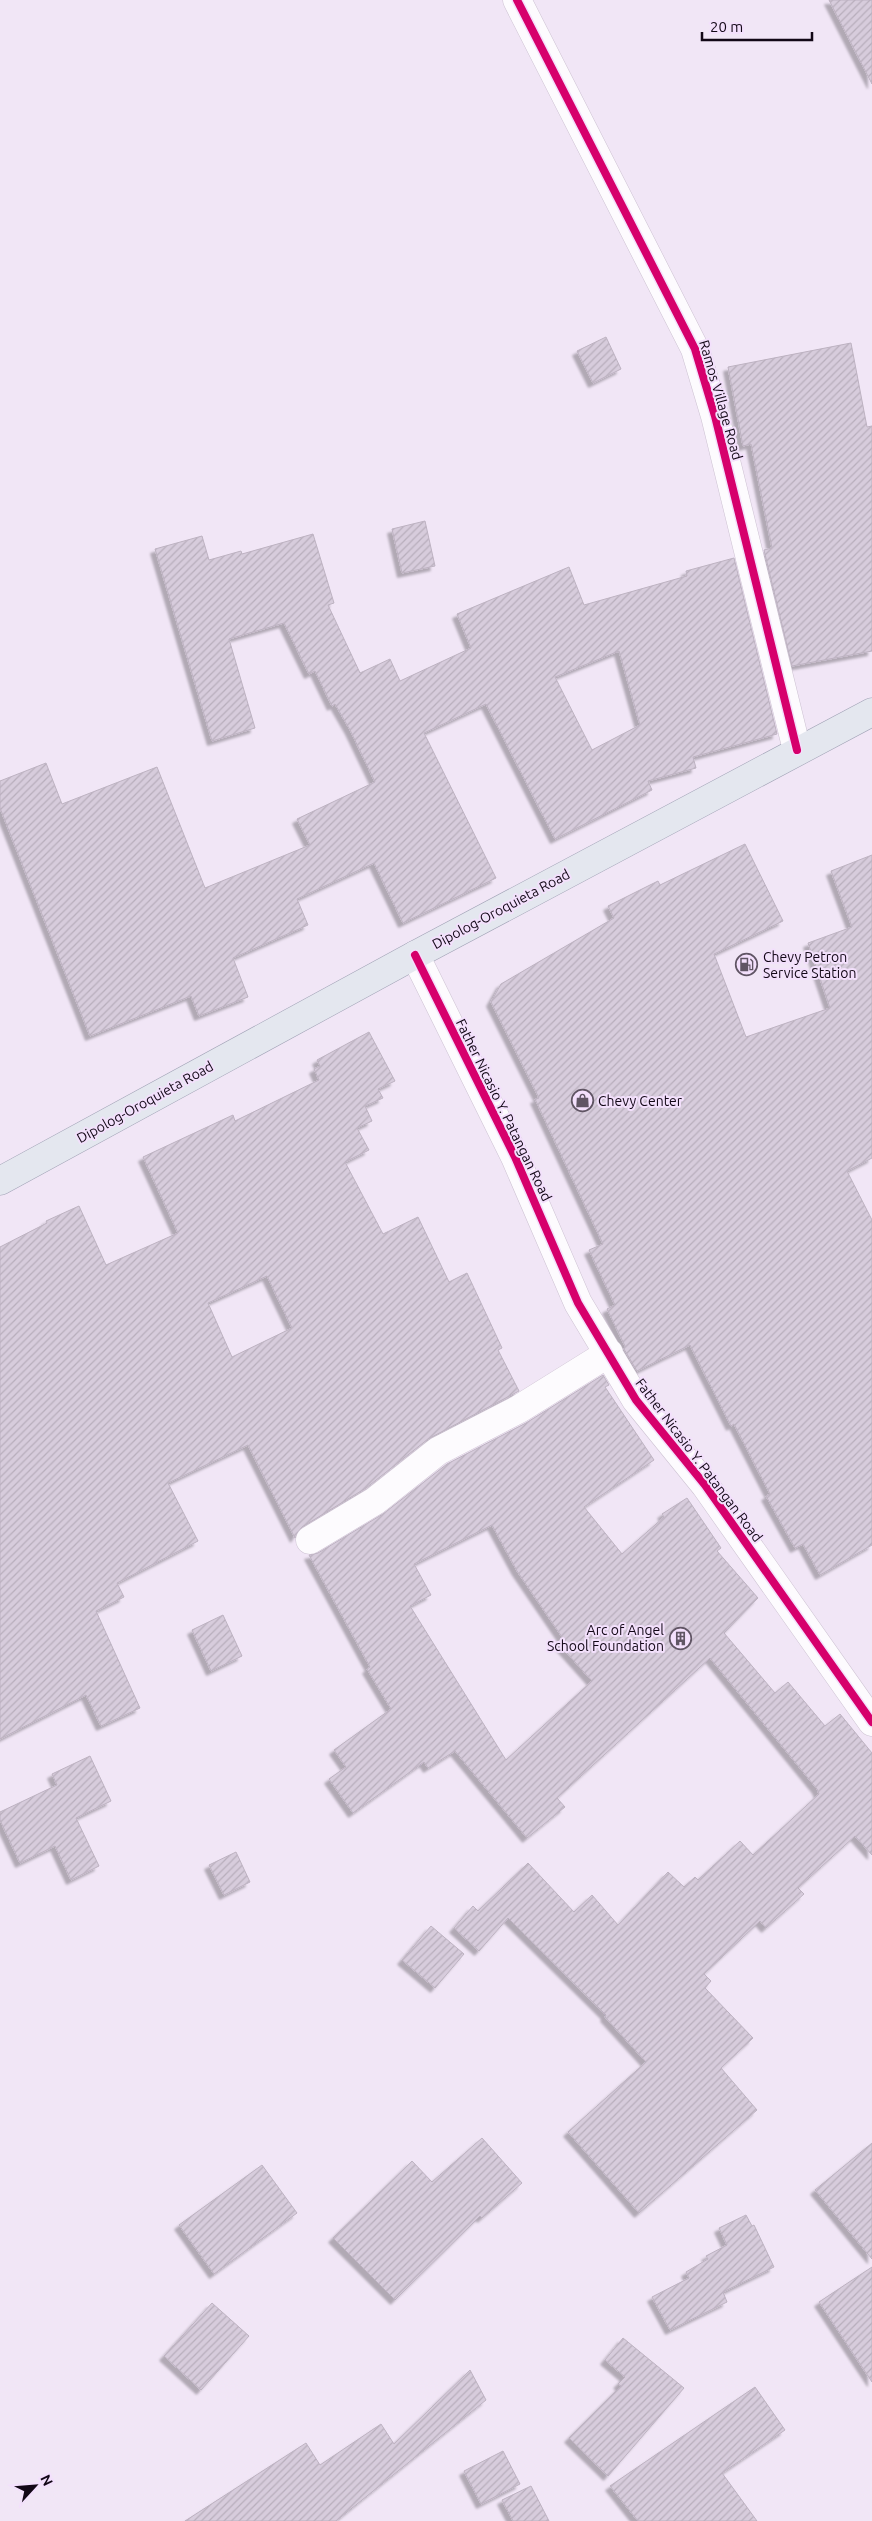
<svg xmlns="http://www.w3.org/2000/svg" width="872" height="2521" viewBox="0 0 872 2521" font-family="Ubuntu,sans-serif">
	<defs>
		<pattern id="building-hatch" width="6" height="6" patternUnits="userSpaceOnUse" patternTransform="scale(1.25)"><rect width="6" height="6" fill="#d7ccdc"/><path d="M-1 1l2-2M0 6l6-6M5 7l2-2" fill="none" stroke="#b8aebc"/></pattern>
		<filter id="shadow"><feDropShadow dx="-4.5" dy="4.5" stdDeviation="1" flood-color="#0004"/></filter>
	</defs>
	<rect width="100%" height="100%" fill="#f1e6f6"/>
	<path fill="url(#building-hatch)" stroke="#bdb2c1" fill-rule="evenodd" filter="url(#shadow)" d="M 829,0 L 872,0 L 872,84 Z
		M 606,337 L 621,369 L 593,383 L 577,351 Z
		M 851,343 L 867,427 L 872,426 L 872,651 L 792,666 L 764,550 L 772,548 L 751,444 L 743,446 L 728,367 Z
		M 425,521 L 435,566 L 402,573 L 392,529 Z
		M 313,534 L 334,603 L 328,605 L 360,673 L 390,659 L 400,681 L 471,648 L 457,614 L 569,567 L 584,605 L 687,576 L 686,571 L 734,558 L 777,734 L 693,757 L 696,768 L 648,781 L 652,790 L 555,839 L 486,704 L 424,733 L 496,878 L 403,923 L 374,863 L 297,899 L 308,925 L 233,958 L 248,997 L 199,1016 L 191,996 L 90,1036 L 0,808 L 0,781 L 46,763 L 62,804 L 157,767 L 205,888 L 310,845 L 297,819 L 375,782 L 350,730 L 335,704 L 332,706 L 315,671 L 309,674 L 284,623 L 229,639 L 255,728 L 212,741 L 155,549 L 202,536 L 209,560 L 241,551 L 242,554 ZM 619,651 L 640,725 L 592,750 L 555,677 Z
		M 745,844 L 783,921 L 714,954 L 746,1037 L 830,1008 L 808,943 L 852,927 L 831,871 L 872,855 L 872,1158 L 847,1171 L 872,1220 L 872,1545 L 820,1575 L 803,1544 L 795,1548 L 766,1496 L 770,1494 L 734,1424 L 731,1426 L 690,1345 L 637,1371 L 624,1349 L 625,1346 L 607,1309 L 615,1305 L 589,1250 L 603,1244 L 535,1099 L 539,1098 L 491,1002 L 501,984 L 614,918 L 608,906 L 658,881 L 660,885 Z
		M 369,1032 L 395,1081 L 378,1089 L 383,1098 L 365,1106 L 372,1121 L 357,1128 L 369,1150 L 345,1162 L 383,1234 L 418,1217 L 449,1282 L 467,1273 L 502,1348 L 498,1350 L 519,1391 L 428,1439 L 366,1488 L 302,1527 L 295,1538 L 248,1445 L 168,1483 L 198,1541 L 117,1583 L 124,1597 L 96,1611 L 140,1708 L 101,1726 L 86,1695 L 0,1739 L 0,1247 L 47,1223 L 46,1221 L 79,1206 L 106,1265 L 178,1233 L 143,1157 L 233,1115 L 235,1121 L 319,1080 L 314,1069 L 320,1066 L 317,1060 ZM 267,1276 L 292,1328 L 232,1357 L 208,1303 Z
		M 603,1375 L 609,1385 L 605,1387 L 654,1460 L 584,1507 L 622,1554 L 664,1517 L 662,1514 L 687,1498 L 721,1548 L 717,1551 L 758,1598 L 724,1633 L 775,1693 L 788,1682 L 825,1726 L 840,1714 L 872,1753 L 872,1855 L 855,1836 L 798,1888 L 804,1894 L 766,1928 L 760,1921 L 704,1974 L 711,1981 L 705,1988 L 753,2038 L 721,2068 L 757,2110 L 639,2213 L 568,2132 L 646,2062 L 605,2017 L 606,2015 L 508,1918 L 479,1951 L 454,1928 L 473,1906 L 478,1911 L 528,1863 L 574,1912 L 592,1895 L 618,1925 L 668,1872 L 684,1887 L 695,1877 L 698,1880 L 740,1841 L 753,1855 L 819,1794 L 817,1789 L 710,1658 L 557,1798 L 565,1807 L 527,1838 L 455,1751 L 428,1768 L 424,1762 L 353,1813 L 329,1779 L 346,1767 L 334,1750 L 391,1709 L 367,1669 L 370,1667 L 309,1555 L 318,1553 L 383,1514 L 447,1464 L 526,1423 ZM 492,1525 L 517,1571 L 562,1637 L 557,1642 L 592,1681 L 506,1760 L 410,1606 L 431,1595 L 414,1564 Z
		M 223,1615 L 242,1656 L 211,1671 L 192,1630 Z
		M 90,1756 L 111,1801 L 76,1818 L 99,1866 L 71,1880 L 55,1846 L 20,1863 L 0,1820 L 0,1812 L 57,1785 L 52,1774 Z
		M 236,1852 L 250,1882 L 224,1895 L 209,1865 Z
		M 431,1926 L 464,1954 L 435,1988 L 402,1960 Z
		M 482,2138 L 522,2183 L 482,2218 L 480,2216 L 395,2300 L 333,2238 L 412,2161 L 432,2182 Z
		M 872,2143 L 872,2259 L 815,2190 Z
		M 262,2165 L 297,2213 L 214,2274 L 179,2225 Z
		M 746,2215 L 752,2226 L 754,2225 L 774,2267 L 723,2292 L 727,2302 L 670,2330 L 652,2297 L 689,2278 L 686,2272 L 708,2259 L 706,2256 L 727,2245 L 719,2228 Z
		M 872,2267 L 872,2382 L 819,2302 Z
		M 212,2303 L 249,2336 L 201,2390 L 164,2356 Z
		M 623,2338 L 684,2388 L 608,2476 L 569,2438 L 621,2386 L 618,2384 L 625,2377 L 605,2360 Z
		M 470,2370 L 486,2400 L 336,2521 L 185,2521 L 306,2443 L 320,2465 L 381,2424 L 394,2444 Z
		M 755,2387 L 785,2430 L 722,2473 L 757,2521 L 638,2521 L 610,2486 Z
		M 503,2451 L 520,2484 L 481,2504 L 464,2471 Z
		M 531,2486 L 549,2521 L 513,2521 L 502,2500 Z"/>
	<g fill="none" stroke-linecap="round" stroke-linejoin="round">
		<defs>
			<path id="minor" d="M 517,0 L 695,349 L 715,416 L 797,750
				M 415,955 L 515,1157 L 578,1303 L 636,1400 L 705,1485 L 872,1722
				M 310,1540 L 375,1501 L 438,1451 L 519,1409 L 609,1353"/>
			<path id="primary" d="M 0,1181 L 415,955 L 872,712"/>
		</defs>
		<use href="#minor" stroke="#cdc2d2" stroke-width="29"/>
		<use href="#primary" stroke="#a0a2b5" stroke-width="29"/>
		<use href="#minor" stroke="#fdfbfe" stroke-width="28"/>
		<use href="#primary" stroke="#e4e7ef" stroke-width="28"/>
		<defs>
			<path id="cycleway" d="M 517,0 L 695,349 L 715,416 L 797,750
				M 415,955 L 515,1157 L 578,1303 L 636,1400 L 705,1485 L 872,1722"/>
		</defs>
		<use href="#cycleway" stroke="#f3e0fc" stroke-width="11"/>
		<use href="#cycleway" stroke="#d6006c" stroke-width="8"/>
	</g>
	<defs>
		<symbol id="fuel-ring" viewBox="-11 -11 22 22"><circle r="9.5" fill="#f3e0fc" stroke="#605564" stroke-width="1.5"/><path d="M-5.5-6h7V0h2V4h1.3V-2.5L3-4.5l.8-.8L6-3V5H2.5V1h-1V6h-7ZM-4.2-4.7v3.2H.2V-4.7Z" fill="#605564"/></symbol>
		<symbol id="shop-ring" viewBox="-11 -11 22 22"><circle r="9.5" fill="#f3e0fc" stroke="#605564" stroke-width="1.5"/><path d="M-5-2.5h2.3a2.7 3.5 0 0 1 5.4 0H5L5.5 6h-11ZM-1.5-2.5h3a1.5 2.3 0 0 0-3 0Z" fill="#605564"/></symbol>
		<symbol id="building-ring" viewBox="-11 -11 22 22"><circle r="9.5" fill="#f3e0fc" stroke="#605564" stroke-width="1.5"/><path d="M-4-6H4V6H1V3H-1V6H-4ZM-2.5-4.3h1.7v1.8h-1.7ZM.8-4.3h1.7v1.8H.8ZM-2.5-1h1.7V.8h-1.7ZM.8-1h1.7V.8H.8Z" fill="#605564"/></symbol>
	</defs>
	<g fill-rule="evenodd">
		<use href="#fuel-ring" x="734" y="952" width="25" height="25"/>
		<use href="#shop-ring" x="570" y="1088" width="25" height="25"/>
		<use href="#building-ring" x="668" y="1626" width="25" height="25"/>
	</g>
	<g text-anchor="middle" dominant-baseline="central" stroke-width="4" stroke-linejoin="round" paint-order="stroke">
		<g font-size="14" fill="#120716" stroke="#f3e0fc">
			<text transform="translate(721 400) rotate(74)">Ramos Village Road</text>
			<text transform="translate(501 909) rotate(-28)">Dipolog-Oroquieta Road</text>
			<text transform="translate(145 1102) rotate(-29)">Dipolog-Oroquieta Road</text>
			<text transform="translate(504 1110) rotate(64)">Father Nicasio Y. Patangan Road</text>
			<text transform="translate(699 1460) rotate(53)">Father Nicasio Y. Patangan Road</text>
		</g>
		<g font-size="14" fill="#120716" stroke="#f3e0fc" text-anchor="start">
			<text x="763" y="957">Chevy Petron<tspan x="763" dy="16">Service Station</tspan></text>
			<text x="598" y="1101">Chevy Center</text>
			<text x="664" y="1630" text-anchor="end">Arc of Angel<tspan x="664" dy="16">School Foundation</tspan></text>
		</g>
	</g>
	<g transform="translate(35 2486) rotate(64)" stroke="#f3e0fc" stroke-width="4" paint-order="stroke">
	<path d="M0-4L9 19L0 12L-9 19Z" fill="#120716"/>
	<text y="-8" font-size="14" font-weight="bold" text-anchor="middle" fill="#120716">N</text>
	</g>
	<path d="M702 32v8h110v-8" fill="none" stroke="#120716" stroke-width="2.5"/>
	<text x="710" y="32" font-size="15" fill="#120716" stroke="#f3e0fc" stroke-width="4" paint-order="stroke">20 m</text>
</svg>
